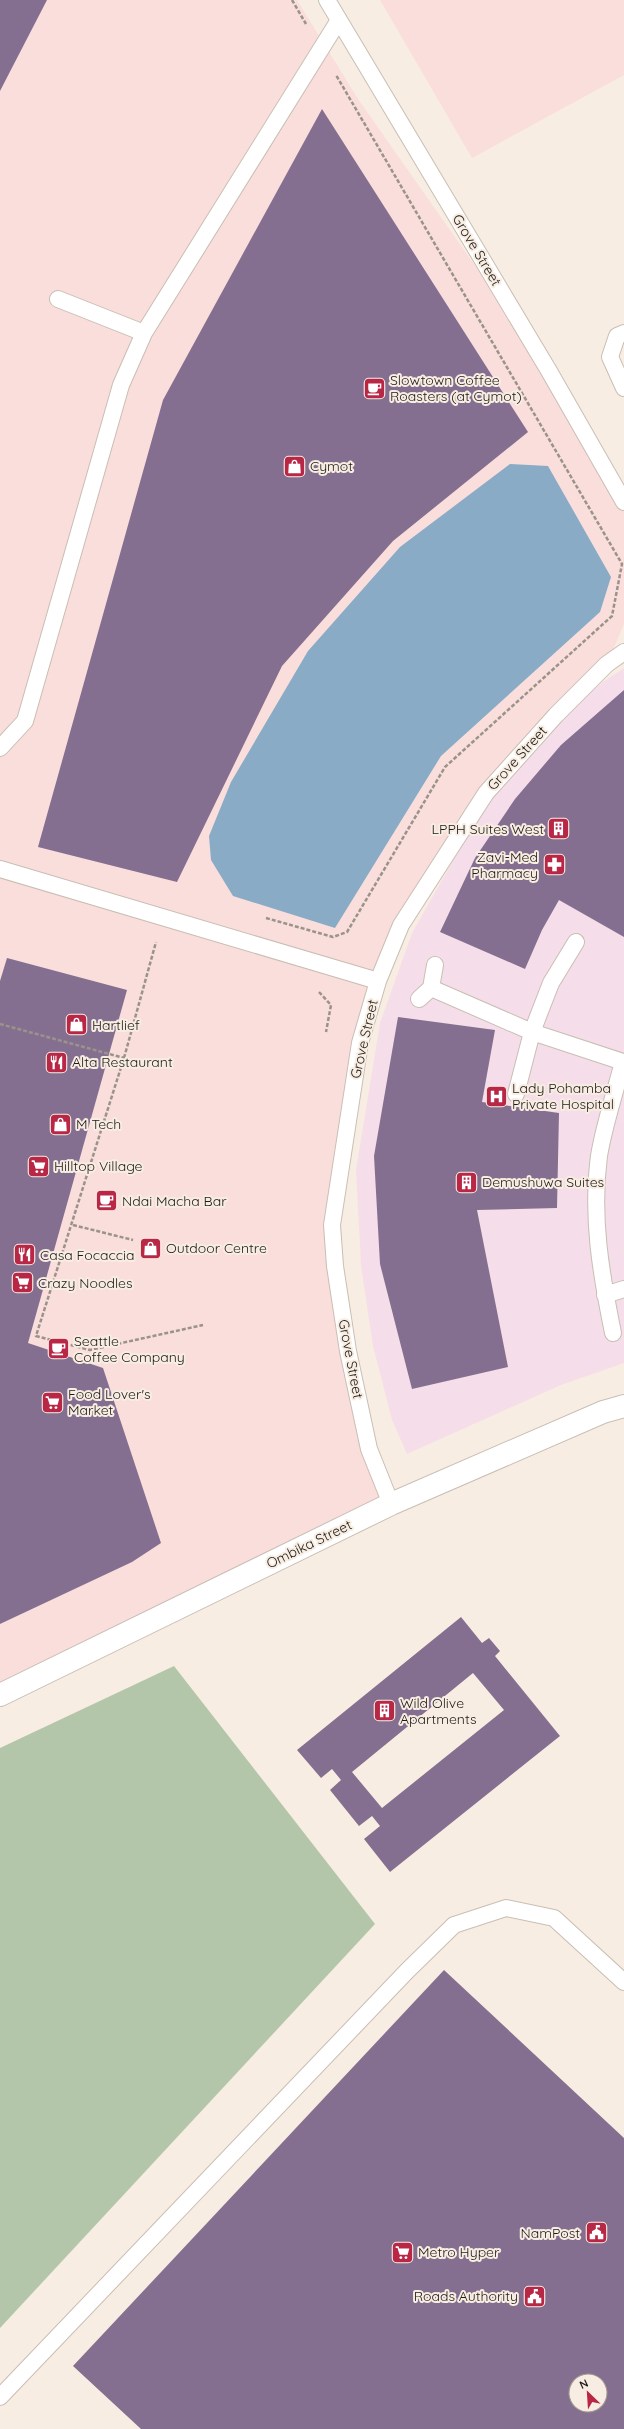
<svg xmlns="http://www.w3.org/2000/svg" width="624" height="2429" viewBox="0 0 624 2429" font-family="Quicksand,sans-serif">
	<rect width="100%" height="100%" fill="#f8ede2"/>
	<path fill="#f9dedb" d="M 0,0 L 297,0 L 358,99 L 549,371 L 624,502 L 624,624 L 607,664 L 486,793 L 378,981 L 332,1225 L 348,1351 L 391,1504 L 0,1695 Z
		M 380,0 L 624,0 L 624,75 L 472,158 Z"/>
	<path fill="#f5dee9" d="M 624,668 L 624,1363 L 561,1385 L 407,1454 L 392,1420 L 373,1346 L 361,1266 L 356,1170 L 380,1023 L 412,933 L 471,829 L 539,734 L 603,682 Z"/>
	<path fill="#b4c6aa" d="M 174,1666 L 375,1924 L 0,2328 L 0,1748 Z"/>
	<path fill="#89abc6" d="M 510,464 L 548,466 L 611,577 L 600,612 L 441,756 L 335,928 L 233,896 L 211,860 L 209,836 L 231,782 L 308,651 L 400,547 Z"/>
	<path fill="#856f90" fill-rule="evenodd" d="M 0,0 L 47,0 L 0,91 Z
		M 322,109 L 528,432 L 393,541 L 282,666 L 177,882 L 38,847 L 163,400 Z
		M 624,690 L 624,937 L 559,900 L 542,930 L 525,969 L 440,932 L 475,858 L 515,799 L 561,745 Z
		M 7,958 L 127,990 L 28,1343 L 103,1368 L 161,1543 L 132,1562 L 0,1624 L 0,981 Z
		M 398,1017 L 495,1030 L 482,1102 L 559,1113 L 557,1208 L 477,1210 L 508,1367 L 412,1389 L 380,1264 L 374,1156 Z
		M 461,1617 L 482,1643 L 489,1638 L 500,1651 L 495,1656 L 560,1736 L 390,1872 L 364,1839 L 380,1826 L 372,1816 L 359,1826 L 330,1790 L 341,1780 L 332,1769 L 321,1778 L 297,1750 ZM 473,1673 L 504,1710 L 382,1808 L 352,1772 Z
		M 444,1970 L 624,2138 L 624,2429 L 141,2429 L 73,2366 ZM 576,2381 L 600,2381 L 600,2405 L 576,2405 Z"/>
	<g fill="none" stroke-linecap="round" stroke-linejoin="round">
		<defs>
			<path id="service" d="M 327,0 L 549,371 L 624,502
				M 58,299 L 144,333
				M 624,333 L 617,336 L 610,357 L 624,388
				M 0,748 L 25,721 L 121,385 L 144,333 L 339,20
				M 0,869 L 378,981
				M 435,965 L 431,988 L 532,1032 L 623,1062 C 615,1093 604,1125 599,1156 C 591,1217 601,1274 613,1333
				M 419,999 L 431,988
				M 516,1094 L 532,1032 L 551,983 L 576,942
				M 605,1295 L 624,1289
				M 391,1504 L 369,1449 L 348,1351 L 335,1266 L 332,1225 L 360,1043 L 378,981 L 401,925 L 486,793 L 556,715 L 607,664 L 624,652
				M 0,2397 L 407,1971 L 454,1925 L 506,1908 L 554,1918 L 624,1982"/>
			<path id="minor" d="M 0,1695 L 391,1504 L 603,1412 L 624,1406"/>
		</defs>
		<use href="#service" stroke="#c9beb4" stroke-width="18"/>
		<use href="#minor" stroke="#c9beb4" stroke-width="24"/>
		<path stroke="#9b938b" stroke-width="2.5" stroke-dasharray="4 2" stroke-linecap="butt" d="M 292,0 L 306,24
			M 266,918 L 333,937 L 347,932 L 445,767 L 612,616 L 622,564 L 336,75
			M 319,992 L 331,1005 L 326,1032
			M 0,1024 L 124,1058 L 36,1336 L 90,1350 L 203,1325
			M 124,1058 L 156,942
			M 73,1225 L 133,1240"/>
		<use href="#service" stroke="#fff" stroke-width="16"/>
		<use href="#minor" stroke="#fff" stroke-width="22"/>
	</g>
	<defs>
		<symbol id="cafe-square" viewBox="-11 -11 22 22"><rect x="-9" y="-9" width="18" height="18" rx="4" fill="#b82746" stroke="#f8ede2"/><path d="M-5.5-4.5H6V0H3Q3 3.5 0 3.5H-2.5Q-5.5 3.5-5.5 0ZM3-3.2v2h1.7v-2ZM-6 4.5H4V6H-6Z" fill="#fff"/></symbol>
		<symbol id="shop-square" viewBox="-11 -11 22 22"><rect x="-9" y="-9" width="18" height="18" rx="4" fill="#b82746" stroke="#f8ede2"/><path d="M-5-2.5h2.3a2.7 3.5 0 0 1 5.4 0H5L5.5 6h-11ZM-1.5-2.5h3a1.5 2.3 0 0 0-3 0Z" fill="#fff"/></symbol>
		<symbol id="building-square" viewBox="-11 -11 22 22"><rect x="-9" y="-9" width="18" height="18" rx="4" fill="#b82746" stroke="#f8ede2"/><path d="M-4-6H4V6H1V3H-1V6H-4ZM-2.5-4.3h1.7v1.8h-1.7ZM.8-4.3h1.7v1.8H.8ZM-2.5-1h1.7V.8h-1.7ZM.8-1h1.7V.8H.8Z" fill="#fff"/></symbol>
		<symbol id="pharmacy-square" viewBox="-11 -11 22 22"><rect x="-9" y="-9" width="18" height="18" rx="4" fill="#b82746" stroke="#f8ede2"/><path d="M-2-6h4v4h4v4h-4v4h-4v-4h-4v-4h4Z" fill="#fff"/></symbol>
		<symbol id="restaurant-square" viewBox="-11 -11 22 22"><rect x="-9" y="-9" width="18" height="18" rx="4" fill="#b82746" stroke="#f8ede2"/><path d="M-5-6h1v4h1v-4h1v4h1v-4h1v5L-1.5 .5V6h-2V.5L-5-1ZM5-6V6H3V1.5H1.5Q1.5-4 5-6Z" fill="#fff"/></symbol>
		<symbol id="hospital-square" viewBox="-11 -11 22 22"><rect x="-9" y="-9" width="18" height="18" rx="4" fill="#b82746" stroke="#f8ede2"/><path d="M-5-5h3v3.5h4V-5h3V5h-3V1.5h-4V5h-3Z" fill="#fff"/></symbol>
		<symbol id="supermarket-square" viewBox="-11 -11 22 22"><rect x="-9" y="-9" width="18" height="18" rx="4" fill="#b82746" stroke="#f8ede2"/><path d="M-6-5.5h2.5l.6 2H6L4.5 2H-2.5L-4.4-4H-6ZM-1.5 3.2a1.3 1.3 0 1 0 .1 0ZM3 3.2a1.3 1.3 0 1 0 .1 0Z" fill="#fff"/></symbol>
		<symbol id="civic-square" viewBox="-11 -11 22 22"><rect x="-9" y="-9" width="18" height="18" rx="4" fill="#b82746" stroke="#f8ede2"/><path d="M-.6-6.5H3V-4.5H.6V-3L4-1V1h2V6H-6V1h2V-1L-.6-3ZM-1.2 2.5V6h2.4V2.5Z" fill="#fff"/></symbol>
	</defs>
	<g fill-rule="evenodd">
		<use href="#cafe-square" x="362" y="376" width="25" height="25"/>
		<use href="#shop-square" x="282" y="454" width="25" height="25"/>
		<use href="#building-square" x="546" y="816" width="25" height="25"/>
		<use href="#pharmacy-square" x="542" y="852" width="25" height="25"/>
		<use href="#shop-square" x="64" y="1012" width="25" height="25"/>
		<use href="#restaurant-square" x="44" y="1050" width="25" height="25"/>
		<use href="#hospital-square" x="484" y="1084" width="25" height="25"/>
		<use href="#shop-square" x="48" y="1112" width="25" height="25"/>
		<use href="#supermarket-square" x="26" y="1154" width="25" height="25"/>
		<use href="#building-square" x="454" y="1170" width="25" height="25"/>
		<use href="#cafe-square" x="94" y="1188" width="25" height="25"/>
		<use href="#shop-square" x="138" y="1236" width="25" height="25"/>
		<use href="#restaurant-square" x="12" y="1242" width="25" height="25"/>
		<use href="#supermarket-square" x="10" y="1270" width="25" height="25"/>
		<use href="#cafe-square" x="46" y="1336" width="25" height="25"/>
		<use href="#supermarket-square" x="40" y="1390" width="25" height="25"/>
		<use href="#building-square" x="372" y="1698" width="25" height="25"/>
		<use href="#civic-square" x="584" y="2220" width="25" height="25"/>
		<use href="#supermarket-square" x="390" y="2240" width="25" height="25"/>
		<use href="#civic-square" x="522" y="2284" width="25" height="25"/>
	</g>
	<g text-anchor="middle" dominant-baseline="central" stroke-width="4" stroke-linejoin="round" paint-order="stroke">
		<g font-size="14" fill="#1f1b17" stroke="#f8ede2">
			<text transform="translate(477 250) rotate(59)">Grove Street</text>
			<text transform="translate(517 758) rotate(-48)">Grove Street</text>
			<text transform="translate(364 1039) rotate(-77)">Grove Street</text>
			<text transform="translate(351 1359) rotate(79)">Grove Street</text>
			<text transform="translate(309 1544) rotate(-26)">Ombika Street</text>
		</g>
		<g font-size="14" fill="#1f1b17" stroke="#f8ede2" text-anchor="start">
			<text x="390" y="380">Slowtown Coffee<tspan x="390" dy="16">Roasters (at Cymot)</tspan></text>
			<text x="310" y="466">Cymot</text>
			<text x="544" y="829" text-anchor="end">LPPH Suites West</text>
			<text x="538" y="857" text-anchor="end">Zavi-Med<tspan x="538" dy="16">Pharmacy</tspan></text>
			<text x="92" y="1025">Hartlief</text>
			<text x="72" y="1062">Alta Restaurant</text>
			<text x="512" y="1088">Lady Pohamba<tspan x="512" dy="16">Private Hospital</tspan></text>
			<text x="76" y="1124">M Tech</text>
			<text x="54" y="1166">Hilltop Village</text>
			<text x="482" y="1182">Demushuwa Suites</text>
			<text x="122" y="1201">Ndai Macha Bar</text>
			<text x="166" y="1248">Outdoor Centre</text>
			<text x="40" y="1255">Casa Focaccia</text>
			<text x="38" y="1283">Crazy Noodles</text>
			<text x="74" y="1341">Seattle<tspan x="74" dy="16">Coffee Company</tspan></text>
			<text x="68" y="1394">Food Lover's<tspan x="68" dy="16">Market</tspan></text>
			<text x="400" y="1703">Wild Olive<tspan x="400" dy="16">Apartments</tspan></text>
			<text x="580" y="2233" text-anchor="end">NamPost</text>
			<text x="418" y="2252">Metro Hyper</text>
			<text x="518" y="2296" text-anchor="end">Roads Authority</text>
		</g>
	</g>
	<g transform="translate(588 2393) rotate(335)"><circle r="19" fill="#f8ede2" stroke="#a19991"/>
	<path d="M0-3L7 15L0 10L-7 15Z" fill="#b82746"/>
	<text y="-6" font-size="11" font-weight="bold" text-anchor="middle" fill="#1f1b17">N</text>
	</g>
</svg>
